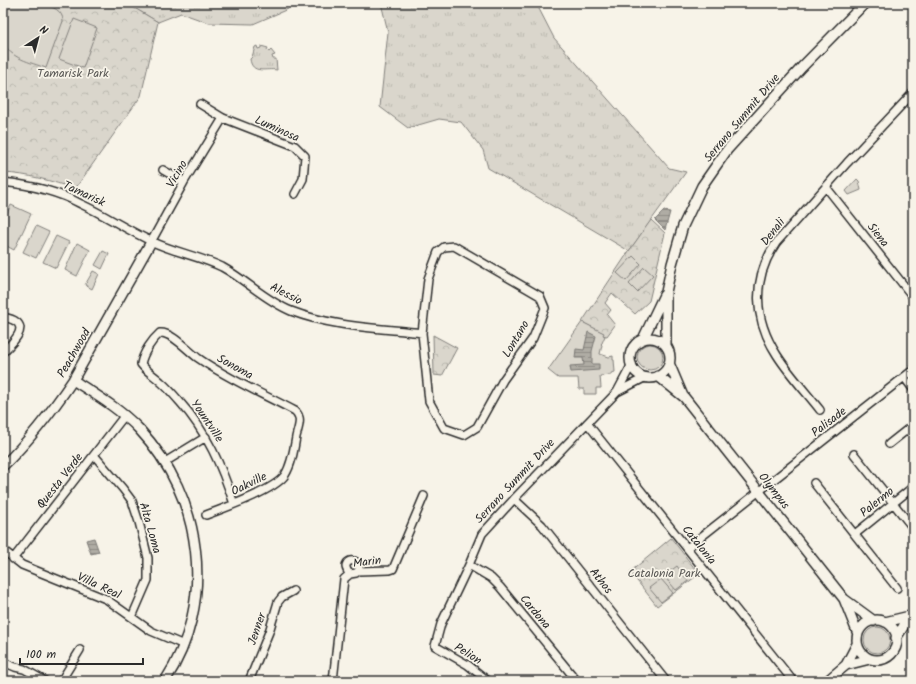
<svg xmlns="http://www.w3.org/2000/svg" width="916" height="684" viewBox="0 0 916 684" font-family="Kalam,sans-serif">
	<defs>
		<pattern id="grass-tufts" width="24" height="20" patternUnits="userSpaceOnUse"><rect width="24" height="20" fill="#dad6cc"/><path d="M3 7l-1-3M5 7V3M7 7l1-3M15 17l-1-3M17 17v-4M19 17l1-3" fill="none" stroke="#bbb8af"/></pattern>
		<pattern id="park-crowns" width="20" height="18" patternUnits="userSpaceOnUse"><rect width="20" height="18" fill="#dad6cc"/><path d="M2 6a3 3 0 1 1 6 0M12 15a3 3 0 1 1 6 0" fill="none" stroke="#bbb8af"/></pattern>
		<pattern id="water-rules" width="6" height="5" patternUnits="userSpaceOnUse"><rect width="6" height="5" fill="#afaca4"/><path d="M0 2.5h6" fill="none" stroke="#8f8c86"/></pattern>
	</defs>
	<rect width="100%" height="100%" fill="#f7f3e8"/>
	<filter id="ink" filterUnits="userSpaceOnUse"><feTurbulence type="fractalNoise" baseFrequency=".025" numOctaves="2"/><feDisplacementMap in="SourceGraphic" scale="8" xChannelSelector="R" yChannelSelector="G"/><feConvolveMatrix kernelMatrix="1 2 1 2 8 2 1 2 1" color-interpolation-filters="sRGB"/></filter>
	<g filter="url(#ink)">
		<path fill="url(#grass-tufts)" stroke="#82807c" d="M 126,3 L 286,3 L 288,9 L 253,24 L 209,23 L 181,13 L 158,22 Z
			M 381,3 L 536,3 L 554,38 L 669,168 L 686,172 L 629,251 L 488,168 L 483,150 L 461,122 L 439,119 L 408,128 L 380,107 L 388,32 Z
			M 257,46 L 258,49 L 261,48 L 261,46 L 268,48 L 267,50 L 269,52 L 271,50 L 275,55 L 272,56 L 273,59 L 276,59 L 277,70 C 266,68 252,75 250,59 L 252,57 L 255,47 Z
			M 857,179 L 859,181 L 861,190 L 849,195 L 846,191 Z"/>
		<path fill="url(#park-crowns)" stroke="#82807c" d="M 3,3 L 126,3 L 158,22 L 141,96 L 75,189 C 52,181 28,174 3,173 Z
			M 651,220 L 665,233 L 649,301 L 635,314 L 612,293 L 605,303 L 611,310 L 607,315 L 615,325 L 607,336 L 602,335 L 603,333 L 582,322 L 629,251 Z
			M 433,335 L 457,348 L 442,376 L 434,375 Z
			M 671,538 L 699,574 L 657,606 L 630,572 Z"/>
		<path fill="#dad6cc" stroke="#82807c" d="M 7,3 C 21,3 63,0 63,21 L 46,68 C 30,62 11,59 3,42 L 3,13 Z
			M 74,19 L 97,28 L 83,68 L 59,59 Z
			M 11,205 L 31,214 L 14,250 L 3,244 L 3,222 Z
			M 36,226 L 49,232 L 36,258 L 23,252 Z
			M 56,236 L 69,242 L 56,268 L 43,262 Z
			M 77,243 L 90,250 L 77,276 L 65,270 Z
			M 103,251 L 109,254 L 102,269 L 95,265 Z
			M 633,256 L 641,264 L 626,281 L 617,273 Z
			M 644,267 L 653,275 L 637,292 L 629,284 Z
			M 93,271 L 99,274 L 92,289 L 85,285 Z
			M 582,322 L 604,333 L 603,335 L 605,336 L 602,343 L 601,344 L 602,345 L 600,354 L 609,357 L 613,356 L 613,360 L 614,360 L 615,372 L 611,373 L 611,375 L 600,376 L 601,388 L 596,388 L 596,394 L 584,394 L 584,389 L 579,389 L 578,378 L 558,378 L 548,370 Z
			M637 357a13 13 0 1 1 26 0a13 13 0 1 1-26 0Z
			M 677,566 L 688,581 L 676,590 L 664,576 Z
			M 661,579 L 673,593 L 661,602 L 649,588 Z
			M864 640a13 13 0 1 1 26 0a13 13 0 1 1-26 0Z"/>
		<path fill="url(#water-rules)" stroke="#7a7874" d="M 664,211 L 670,212 L 665,230 L 655,220 Z
			M 588,332 L 596,336 L 592,351 L 592,364 L 599,364 L 599,370 L 571,372 L 570,366 L 584,365 L 583,358 L 575,358 L 576,349 L 584,350 Z
			M 94,538 L 99,552 L 91,554 L 86,540 Z"/>
		<g fill="none" stroke-linecap="round" stroke-linejoin="round">
			<defs>
				<path id="minor" d="M 200,104 L 223,118 L 295,146 L 305,156 L 303,179 L 295,194
					M 163,170 L 184,182
					M 3,182 C 30,185 57,191 81,204 C 105,215 127,230 151,241 C 173,252 199,256 222,267 C 246,280 266,301 291,311 C 332,327 379,328 422,333
					M 826,187 L 913,297
					M 151,242 L 184,182 L 223,118
					M 454,246 L 540,296 L 545,308 L 533,338 L 503,380 L 477,427 L 464,435 L 444,428 L 429,401 L 422,333 L 428,279 L 438,252 L 444,247 Z
					M 3,317 C 7,318 12,319 15,321 C 29,329 9,346 3,352
					M 904,377 L 913,389
					M 617,392 L 646,377
					M 820,410 C 806,392 789,374 777,355 C 753,318 752,279 776,243 L 847,163 L 913,93
					M 587,423 L 793,681
					M 889,444 L 913,425
					M 854,454 L 913,528
					M 94,455 L 123,489 L 132,501 L 139,522 L 148,558 L 148,580 L 132,617
					M 165,462 L 206,437
					M 814,483 L 897,588
					M 514,499 L 542,525 L 666,681
					M 206,515 C 225,508 275,490 285,475 C 292,464 294,449 296,437 C 298,428 303,418 295,411 C 263,394 228,379 198,358 C 188,351 172,332 160,333 C 152,340 143,353 141,364 C 146,371 155,376 161,382 C 168,388 174,395 180,402 C 207,432 222,467 234,504
					M 855,534 L 913,487
					M 687,548 L 913,370
					M 3,550 L 22,565 L 106,599 L 151,631 L 184,645
					M 13,559 L 125,415
					M 469,565 L 491,578 L 500,587 L 577,681
					M 350,574 C 341,566 349,556 358,563 L 359,569 L 358,571
					M 3,662 L 15,667 L 24,669 L 45,681
					M 61,681 L 80,650
					M 249,681 L 269,632 L 278,602 L 282,597 L 293,591
					M 333,681 L 344,579 L 350,574 L 356,573 L 358,571 L 390,570 L 393,569 L 424,496
					M 488,681 L 468,665 L 435,646 L 441,624 L 469,565 L 482,534 L 514,499 L 617,392 L 632,364"/>
				<path id="tertiary" d="M630 358a20 20 0 1 1 40 0a20 20 0 1 1-40 0Z
					M 643,339 L 664,295
					M 666,346 L 666,292 L 672,264 L 683,226 L 702,186 L 727,150 L 802,67 L 865,3
					M 669,363 L 683,396
					M 658,376 L 684,397 L 844,599 L 874,621
					M 73,380 C 96,395 120,409 139,429 C 203,497 217,602 165,681
					M 3,466 C 30,440 52,411 73,380 L 151,242
					M 844,599 L 858,634
					M857 640a20 20 0 1 1 40 0a20 20 0 1 1-40 0Z
					M 885,622 L 910,616 L 913,614
					M 896,638 L 910,616
					M 846,665 L 870,659
					M 827,681 L 846,665 L 857,644"/>
			</defs>
			<use href="#minor" stroke="#2b2b2b" stroke-width="10"/>
			<use href="#tertiary" stroke="#2b2b2b" stroke-width="12"/>
			<use href="#minor" stroke="#f7f3e8" stroke-width="7"/>
			<use href="#tertiary" stroke="#f7f3e8" stroke-width="9"/>
		</g>
	</g>
	<g text-anchor="middle" dominant-baseline="central" stroke-width="3.5" stroke-linejoin="round" paint-order="stroke">
		<g font-size="12" fill="#575653" stroke="#f7f3e8">
			<text x="73" y="73">Tamarisk Park</text>
			<text x="664" y="573">Catalonia Park</text>
		</g>
		<g font-size="12" fill="#2b2b2b" stroke="#f7f3e8">
			<text transform="translate(742 118) rotate(-50)">Serrano Summit Drive</text>
			<text transform="translate(277 129) rotate(24)">Luminosa</text>
			<text transform="translate(177 174) rotate(-60)">Vicino</text>
			<text transform="translate(84 194) rotate(25)">Tamarisk</text>
			<text transform="translate(773 232) rotate(-52)">Denali</text>
			<text transform="translate(878 235) rotate(51)">Siena</text>
			<text transform="translate(286 294) rotate(27)">Alessio</text>
			<text transform="translate(516 339) rotate(-59)">Lontano</text>
			<text transform="translate(74 353) rotate(-60)">Peachwood</text>
			<text transform="translate(235 367) rotate(29)">Sonoma</text>
			<text transform="translate(207 421) rotate(56)">Yountville</text>
			<text transform="translate(829 422) rotate(-38)">Palisade</text>
			<text transform="translate(60 481) rotate(-52)">Questa Verde</text>
			<text transform="translate(515 481) rotate(-47)">Serrano Summit Drive</text>
			<text transform="translate(249 484) rotate(-26)">Oakville</text>
			<text transform="translate(774 491) rotate(52)">Olympus</text>
			<text transform="translate(877 502) rotate(-39)">Palermo</text>
			<text transform="translate(150 528) rotate(74)">Alta Loma</text>
			<text transform="translate(699 545) rotate(51)">Catalonia</text>
			<text transform="translate(367 562) rotate(-7)">Marin</text>
			<text transform="translate(601 581) rotate(52)">Athos</text>
			<text transform="translate(99 586) rotate(25)">Villa Real</text>
			<text transform="translate(535 612) rotate(50)">Cardona</text>
			<text transform="translate(257 629) rotate(-71)">Jenner</text>
			<text transform="translate(468 654) rotate(32)">Pelion</text>
		</g>
	</g>
	<rect width="916" height="684" fill="none" stroke="#f7f3e8" stroke-width="16"/>
	<rect x="8" y="8" width="900" height="668" fill="none" stroke="#2b2b2b" stroke-width="1.5" filter="url(#ink)"/>
	<g transform="translate(38 38) rotate(36)" stroke="#f7f3e8" stroke-width="3" paint-order="stroke">
	<path d="M0-3L7 15L0 10L-7 15Z" fill="#2b2b2b"/>
	<text y="-6" font-size="11" font-weight="bold" text-anchor="middle" fill="#2b2b2b">N</text>
	</g>
	<path d="M20 658v6h123v-6" fill="none" stroke="#2b2b2b" stroke-width="2"/>
	<text x="26" y="658" font-size="12" fill="#2b2b2b" stroke="#f7f3e8" stroke-width="3" paint-order="stroke">100 m</text>
</svg>
